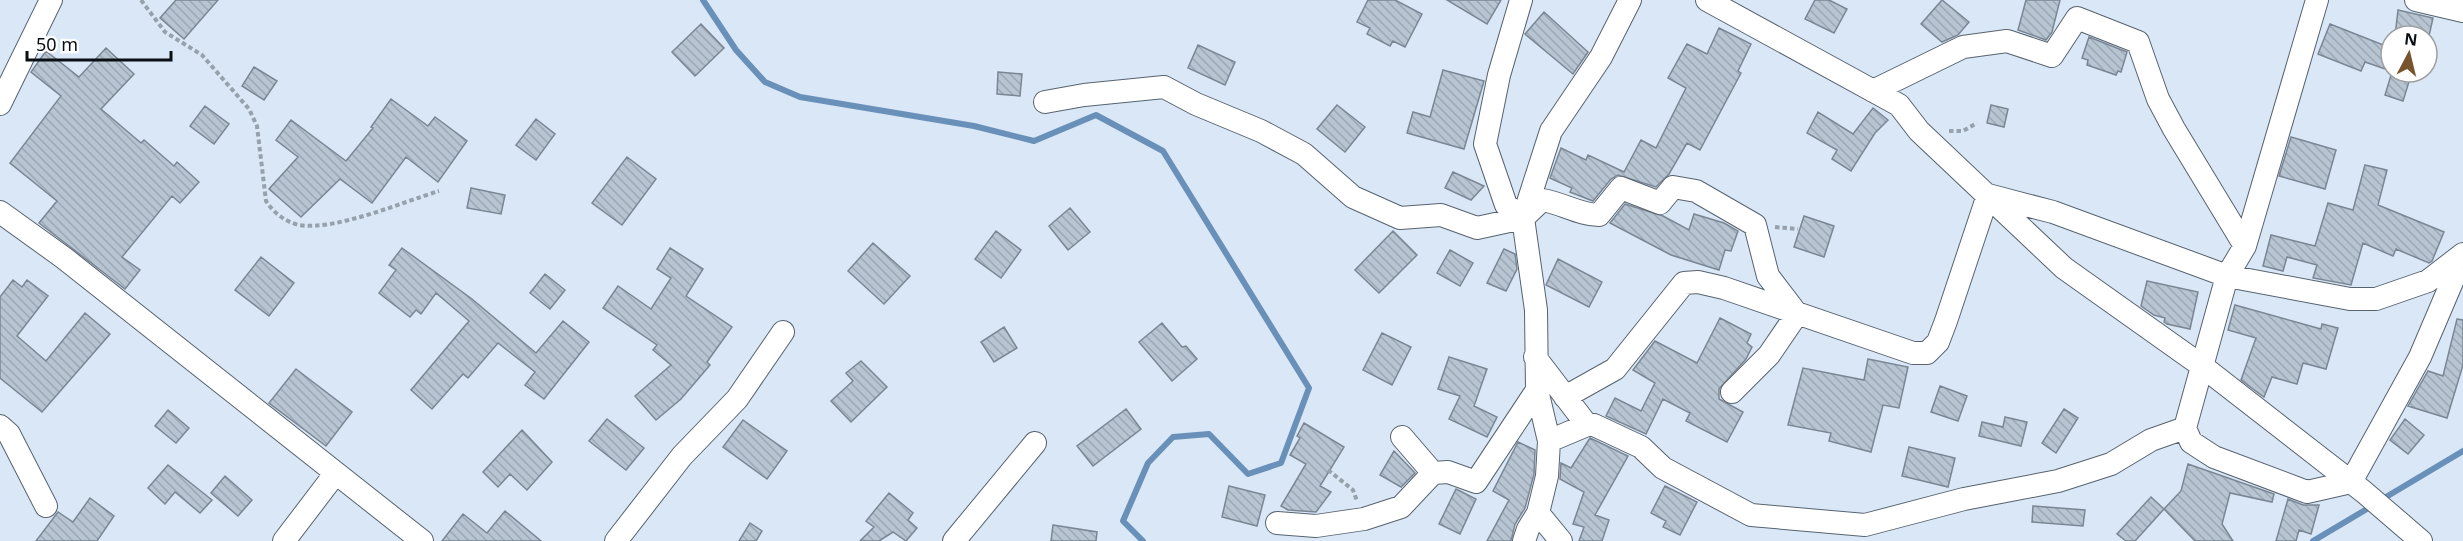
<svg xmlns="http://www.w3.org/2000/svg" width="2463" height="541" viewBox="0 0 2463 541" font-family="'Noto Sans',sans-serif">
	<defs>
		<pattern id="building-back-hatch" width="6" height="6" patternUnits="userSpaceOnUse" patternTransform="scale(1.5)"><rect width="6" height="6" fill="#b7c5d3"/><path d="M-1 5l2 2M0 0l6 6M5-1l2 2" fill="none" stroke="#9ca8b4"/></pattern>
	</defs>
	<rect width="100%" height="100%" fill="#d9e7f6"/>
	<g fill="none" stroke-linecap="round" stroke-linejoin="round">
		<path stroke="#6990b8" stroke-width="6" d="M 703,0 L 736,50 L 765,82 L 800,97 L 974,126 L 1034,141 L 1096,115 L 1163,151 L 1309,388 L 1281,463 L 1248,474 L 1209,434 L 1173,437 L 1148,463 L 1123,521 L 1143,541
			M 2381,500 L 2463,451
			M 2313,541 L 2372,506"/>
	</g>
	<path fill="url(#building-back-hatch)" stroke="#7a8694" stroke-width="1.5" d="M 176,0 L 218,0 L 184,39 L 160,18 Z
		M 1368,0 L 1395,0 L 1422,14 L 1405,47 L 1393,41 L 1390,46 L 1367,34 L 1370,28 L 1357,22 Z
		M 1447,0 L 1501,0 L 1487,24 Z
		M 1815,0 L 1829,0 L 1847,9 L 1834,33 L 1805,19 Z
		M 1942,0 L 1969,22 L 1958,35 L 1942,42 L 1921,24 Z
		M 2026,0 L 2060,0 L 2052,32 L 2046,40 L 2018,30 Z
		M 2398,10 L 2433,18 L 2429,36 L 2395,36 Z
		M 1544,12 L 1588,52 L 1573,74 L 1525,34 Z
		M 701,24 L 724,48 L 695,76 L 672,52 Z
		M 2330,24 L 2391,48 L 2391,71 L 2365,62 L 2361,71 L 2318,54 Z
		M 1719,28 L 1751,44 L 1738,71 L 1741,73 L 1700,150 L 1687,143 L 1669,174 L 1656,187 L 1618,175 L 1611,179 L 1593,201 L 1570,192 L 1572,188 L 1550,178 L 1561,148 L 1586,160 L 1588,155 L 1624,172 L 1641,140 L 1656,148 L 1686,88 L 1668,78 L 1687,44 L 1707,54 Z
		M 2089,37 L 2127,52 L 2121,72 L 2118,71 L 2116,75 L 2087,65 L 2088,60 L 2082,58 Z
		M 1198,45 L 1235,62 L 1225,85 L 1188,68 Z
		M 106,48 L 134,74 L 101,109 L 141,143 L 144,140 L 174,166 L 177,162 L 199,182 L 180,203 L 172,196 L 122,257 L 140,270 L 125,289 L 39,223 L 57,201 L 10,163 L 61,96 L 31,72 L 46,51 L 79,77 Z
		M 254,67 L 277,81 L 264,100 L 242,86 Z
		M 1443,70 L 1484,81 L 1464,149 L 1407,133 L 1413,112 L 1430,117 Z
		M 998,72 L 1022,74 L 1020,96 L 997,94 Z
		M 2392,72 L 2412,72 L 2403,101 L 2385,95 Z
		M 391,99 L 428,126 L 435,117 L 467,141 L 438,182 L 406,157 L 372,203 L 340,179 L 301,217 L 269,189 L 298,157 L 276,140 L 291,120 L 346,161 L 373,128 L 371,127 Z
		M 1337,105 L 1365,127 L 1345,152 L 1317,129 Z
		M 1991,105 L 2008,109 L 2004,127 L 1987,123 Z
		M 205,106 L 229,124 L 214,144 L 190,126 Z
		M 1873,108 L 1888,120 L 1875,133 L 1851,171 L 1832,159 L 1837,150 L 1807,133 L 1818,112 L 1853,134 Z
		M 536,119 L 555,134 L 536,160 L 516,145 Z
		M 2291,137 L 2336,150 L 2325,189 L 2279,176 Z
		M 627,157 L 656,179 L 622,225 L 592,203 Z
		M 2365,165 L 2387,170 L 2378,205 L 2444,232 L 2432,261 L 2429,263 L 2396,249 L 2393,256 L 2363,243 L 2351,285 L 2313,278 L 2317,265 L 2287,257 L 2283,271 L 2263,266 L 2271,235 L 2315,246 L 2328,203 L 2353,210 Z
		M 1453,172 L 1484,186 L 1471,200 L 1445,188 Z
		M 471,188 L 505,195 L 501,214 L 467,208 Z
		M 1625,204 L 1663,216 L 1689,230 L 1694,214 L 1724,223 L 1738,231 L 1731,251 L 1725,250 L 1719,270 L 1671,255 L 1610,223 Z
		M 1070,208 L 1090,232 L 1068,250 L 1049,226 Z
		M 1804,216 L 1834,226 L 1824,257 L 1794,247 Z
		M 996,231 L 1021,250 L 1001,278 L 975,259 Z
		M 1393,231 L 1417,255 L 1379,293 L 1355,270 Z
		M 873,243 L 910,276 L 884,304 L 848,271 Z
		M 402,248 L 472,299 L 536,353 L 563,321 L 589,342 L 544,399 L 525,385 L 535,372 L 498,343 L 468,378 L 463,374 L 432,409 L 411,390 L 469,321 L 436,293 L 421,314 L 416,310 L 410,317 L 379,293 L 396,270 L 389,265 Z
		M 670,248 L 703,269 L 686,296 L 732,327 L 707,362 L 710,365 L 681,399 L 656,420 L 635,396 L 671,365 L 653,350 L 657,345 L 603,308 L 618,286 L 651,309 L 671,278 L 657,269 Z
		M 1504,249 L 1515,254 L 1517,269 L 1506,291 L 1487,283 Z
		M 1450,250 L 1473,263 L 1460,286 L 1437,273 Z
		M 261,257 L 294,283 L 269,316 L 235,290 Z
		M 1558,259 L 1602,282 L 1589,307 L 1546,285 Z
		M 545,274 L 565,290 L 550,309 L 530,293 Z
		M 13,280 L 22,287 L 27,280 L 48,296 L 17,336 L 46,361 L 85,313 L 110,334 L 42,412 L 0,378 L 0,297 Z
		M 2147,281 L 2198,292 L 2190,329 L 2167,324 L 2164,322 L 2165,318 L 2154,315 L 2141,306 Z
		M 2235,305 L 2321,329 L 2322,324 L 2338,328 L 2326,369 L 2303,363 L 2297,384 L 2272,377 L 2264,397 L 2241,380 L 2256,338 L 2228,330 Z
		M 1720,318 L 1751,334 L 1747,343 L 1752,347 L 1746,359 L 1719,389 L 1719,399 L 1743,412 L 1727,442 L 1686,421 L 1690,413 L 1663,399 L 1646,434 L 1606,416 L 1615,398 L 1641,411 L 1655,383 L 1633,370 L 1655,341 L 1697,363 Z
		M 2457,319 L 2463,320 L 2463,365 L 2447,418 L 2408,406 L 2428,371 L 2443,376 Z
		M 1162,323 L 1182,347 L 1186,346 L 1197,359 L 1172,381 L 1139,342 Z
		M 1004,327 L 1017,348 L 994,362 L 981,342 Z
		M 1382,333 L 1411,347 L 1392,385 L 1363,370 Z
		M 1449,357 L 1487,369 L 1474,406 L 1497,417 L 1487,437 L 1449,419 L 1460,396 L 1438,389 Z
		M 1868,359 L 1908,367 L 1899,408 L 1883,405 L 1871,452 L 1829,441 L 1831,433 L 1788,425 L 1803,368 L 1864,380 Z
		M 861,361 L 887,387 L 851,422 L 831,401 L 853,381 L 846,373 Z
		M 296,369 L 352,412 L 326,446 L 269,403 Z
		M 1940,386 L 1967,396 L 1958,421 L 1931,412 Z
		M 1126,409 L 1141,429 L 1093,466 L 1077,446 Z
		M 2064,409 L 2078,418 L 2056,453 L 2042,443 Z
		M 168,410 L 189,428 L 176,443 L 155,426 Z
		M 2005,417 L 2027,422 L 2021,446 L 1979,436 L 1982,422 L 2003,427 Z
		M 607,419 L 644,448 L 626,470 L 589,441 Z
		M 2405,419 L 2424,435 L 2408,454 L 2390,440 Z
		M 743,420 L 787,451 L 767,479 L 723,447 Z
		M 1304,423 L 1344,447 L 1320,486 L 1331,492 L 1316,512 L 1288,510 L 1281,506 L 1306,464 L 1290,455 L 1300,438 L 1297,436 Z
		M 522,430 L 552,462 L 527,490 L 510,474 L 498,487 L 483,472 Z
		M 1590,438 L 1628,456 L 1595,515 L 1609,520 L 1602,541 L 1579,541 L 1584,527 L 1573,524 L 1584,492 L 1560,479 L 1561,463 L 1571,468 Z
		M 1518,442 L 1535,450 L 1534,474 L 1525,508 L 1515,524 L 1511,541 L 1487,541 L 1509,500 L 1493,491 Z
		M 1909,447 L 1955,458 L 1948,487 L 1902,476 Z
		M 1394,451 L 1415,473 L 1401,487 L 1380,475 Z
		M 2188,464 L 2274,494 L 2272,502 L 2230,493 L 2222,524 L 2233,541 L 2195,541 L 2164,509 L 2181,491 Z
		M 168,465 L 212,500 L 200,513 L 175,492 L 165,504 L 148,488 Z
		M 225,476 L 252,500 L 238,516 L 211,493 Z
		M 1229,486 L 1265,495 L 1257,526 L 1222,517 Z
		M 1665,486 L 1697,502 L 1680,535 L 1663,527 L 1666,521 L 1651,513 Z
		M 1456,489 L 1476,499 L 1460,534 L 1439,524 Z
		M 889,493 L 913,513 L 908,520 L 917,528 L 906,541 L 893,532 L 879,541 L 860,541 L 874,527 L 866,521 Z
		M 2151,497 L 2164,509 L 2135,541 L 2126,541 L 2117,534 Z
		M 90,498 L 114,516 L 97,541 L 36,541 L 58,512 L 73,522 Z
		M 2288,499 L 2303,505 L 2319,505 L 2311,534 L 2299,530 L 2296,541 L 2276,541 Z
		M 2033,506 L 2085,510 L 2083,526 L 2032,522 Z
		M 505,511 L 541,541 L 442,541 L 463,514 L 487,533 Z
		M 750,523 L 762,531 L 756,541 L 739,541 Z
		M 1053,525 L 1097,532 L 1096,541 L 1051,541 Z"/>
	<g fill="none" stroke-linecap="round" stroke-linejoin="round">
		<defs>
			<path id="minor" d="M 1521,0 L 1499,75 L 1485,144 L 1506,205 L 1523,218
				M 1707,0 L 1899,105 L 1919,131 L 2064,268 L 2202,366 L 2364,492 L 2421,541
				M 2317,0 L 2245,246 L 2227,276 L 2185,428 L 2191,442 L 2214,457 L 2307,492 L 2351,482 L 2420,357 L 2463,256
				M 2416,0 L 2463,11
				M 1873,91 L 1963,47 L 2007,41 L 2052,56 L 2077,18 L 2138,42 L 2158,99 L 2174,129 L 2245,246
				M 1045,102 L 1084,95 L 1164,87 L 1196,104 L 1261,131 L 1304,154 L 1353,197 L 1400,218 L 1441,215 L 1477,228 L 1523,218 L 1542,200 C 1562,203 1580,215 1599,215 L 1621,188 L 1660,203 L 1673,187 L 1696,191 L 1755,225 L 1768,276 L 1797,314 L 1769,355 L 1732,392
				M 0,104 L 51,0
				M 0,212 L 64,258 L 422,541
				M 1535,357 L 1587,425
				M 1565,397 L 1615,369 L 1684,283 L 1698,282 L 1724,288 L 1913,353 L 1927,353 L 1938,342 L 1946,321 L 1988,195 L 2053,212 L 2227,276 L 2350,299 L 2376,299 L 2428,281 L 2463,254
				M 0,426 L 9,434 L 46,506
				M 1402,437 L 1433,473
				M 1549,441 L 1587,425 L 1594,425 L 1641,447 L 1663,468 L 1751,515 L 1865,525 L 1964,499 L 2058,481 L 2111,464 L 2151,440 L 2185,428
				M 1538,513 L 1561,541
				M 1277,523 L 1316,526 L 1364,519 L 1401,507 L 1433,473 L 1448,472 L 1476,482 L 1537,390
				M 284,541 L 335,474
				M 616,541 L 682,456 L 737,399 L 783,332
				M 954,541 L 1035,443
				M 1524,541 L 1528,529 L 1538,513 L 1547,476 L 1549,441 L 1537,390 L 1536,310 L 1523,218 L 1551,131 L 1601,57 L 1630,0"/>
		</defs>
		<use href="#minor" stroke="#57636f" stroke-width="24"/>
		<path stroke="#96a1ac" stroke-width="4" stroke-dasharray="4.5 3" stroke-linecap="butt" d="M 141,0 L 165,32 L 202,55 L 249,109 L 257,126 L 266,201 C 273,212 285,222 299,225 C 335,231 403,202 439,191
			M 1949,131 L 1963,131 L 1977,123
			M 1775,227 L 1798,229
			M 1328,470 L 1353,490 L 1357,501"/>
		<use href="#minor" stroke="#fff" stroke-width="22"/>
	</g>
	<g transform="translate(2409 54) rotate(7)"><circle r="28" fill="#ffffff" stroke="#9d9fa1" stroke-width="1.5"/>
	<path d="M0-4.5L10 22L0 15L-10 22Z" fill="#77542d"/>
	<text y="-9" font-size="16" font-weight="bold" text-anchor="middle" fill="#0a0f13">N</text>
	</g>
	<path d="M27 51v9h144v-9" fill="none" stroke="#0a0f13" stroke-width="3"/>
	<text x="36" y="51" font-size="18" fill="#0a0f13" stroke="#ffffff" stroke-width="4.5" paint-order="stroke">50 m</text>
</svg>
